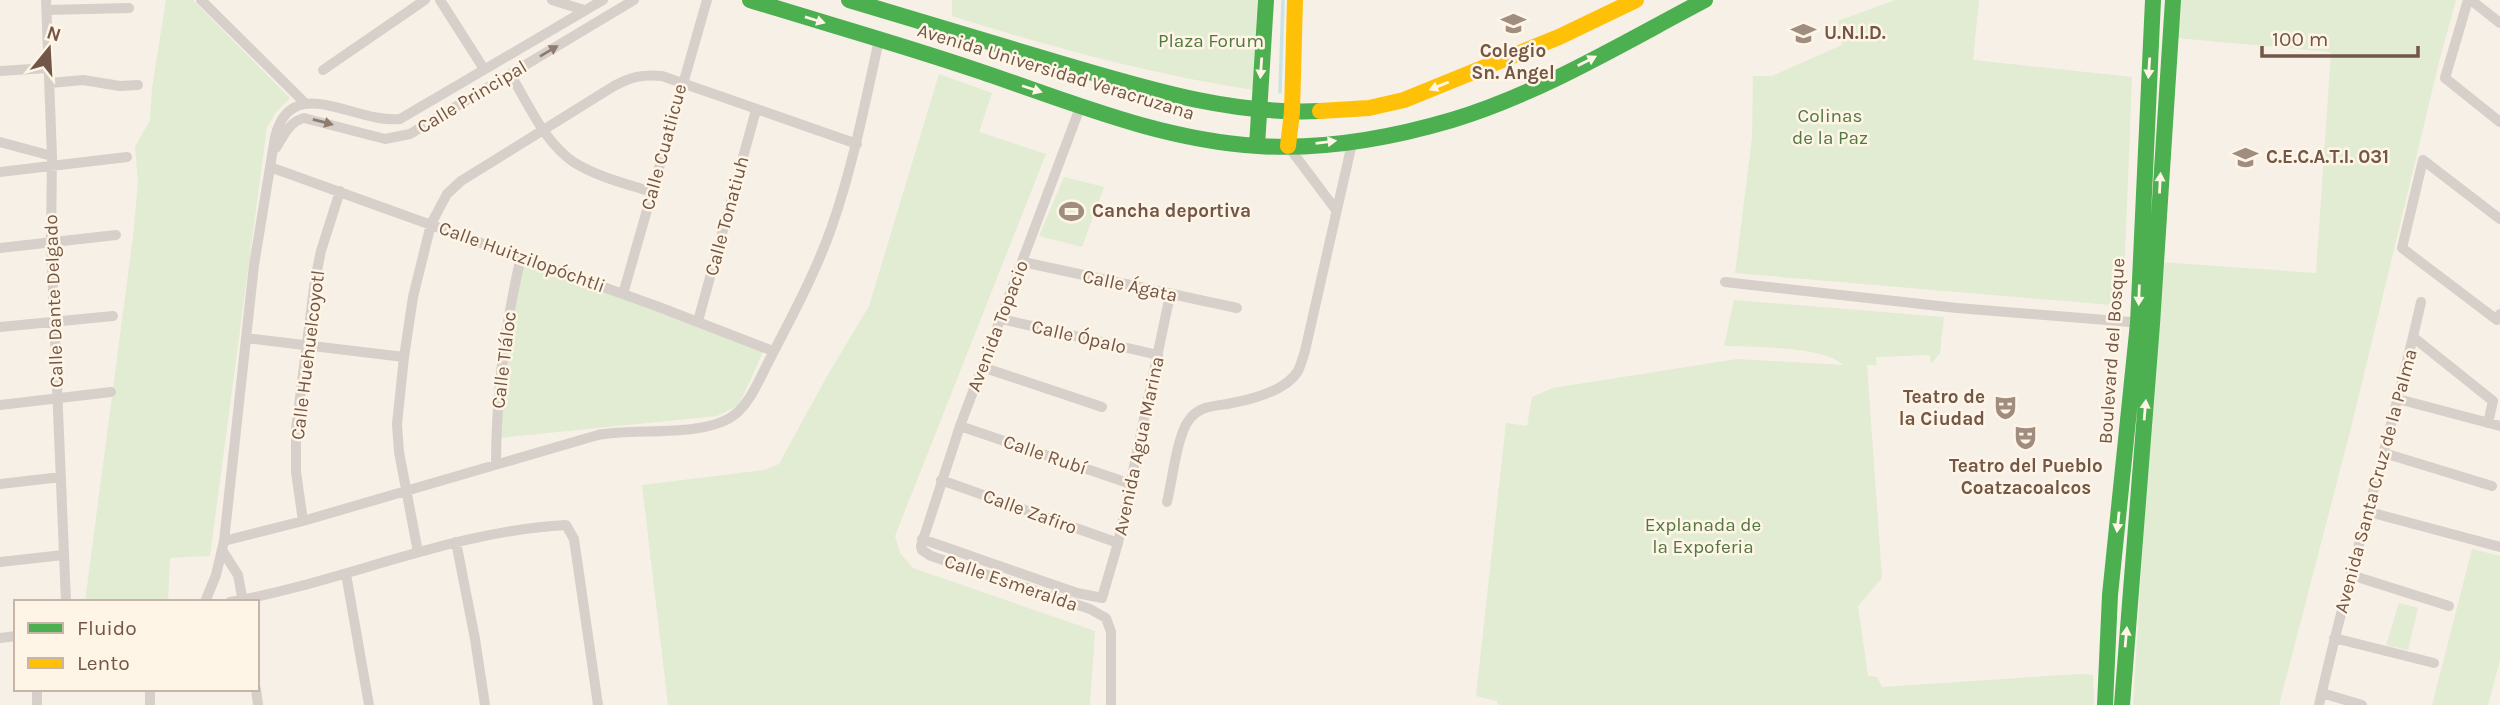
<svg xmlns="http://www.w3.org/2000/svg" width="2500" height="705" viewBox="0 0 2500 705" font-family="Karla,sans-serif">
	<rect width="100%" height="100%" fill="#f6f0e7"/>
	<path fill="#e1ecd2" d="M 166,0 L 193,0 L 290,98 L 276,112 L 267,127 L 210,556 L 170,558 L 168,602 L 85,602 L 133,236 L 138,182 L 135,147 L 150,120 L 152,88 Z
		M 952,0 L 1257,0 L 1254,90 C 1150,74 1051,47 952,16 Z
		M 1895,0 L 1979,0 L 1973,60 L 2132,77 L 2123,306 L 1735,273 L 1752,137 L 1753,76 L 1772,76 L 1842,45 L 1838,21 Z
		M 2180,0 L 2456,0 L 2440,58 L 2353,420 L 2279,705 L 2133,705 L 2160,262 L 2316,273 L 2331,52 L 2177,38 Z
		M 939,74 L 992,93 L 979,132 L 1046,154 L 895,536 L 900,553 L 913,568 L 1095,631 L 1090,705 L 668,705 L 642,485 L 764,470 L 779,464 L 826,378 L 869,306 Z
		M 1064,177 L 1104,187 L 1082,247 L 1039,236 Z
		M 524,263 L 764,350 L 739,405 L 717,416 L 499,438 L 508,345 Z
		M 1734,300 L 1944,317 L 1940,353 L 1931,364 L 1930,355 L 1876,357 L 1877,365 L 1867,365 L 1882,578 L 1858,606 L 1868,676 L 1877,677 L 1882,687 L 2079,674 L 2093,675 L 2094,705 L 1498,705 L 1497,701 L 1476,696 L 1506,423 L 1527,426 L 1532,397 L 1553,388 L 1737,359 L 1843,365 C 1826,346 1751,347 1724,346 Z
		M 2472,549 L 2500,556 L 2500,660 L 2488,705 L 2432,705 Z
		M 2399,603 L 2418,608 L 2408,650 L 2386,645 Z"/>
	<g fill="none" stroke-linecap="round" stroke-linejoin="round">
		<path stroke="#c9e3e6" stroke-width="3.5" d="M 1280,92 L 1283,0"/>
		<path stroke="#d7cfc9" stroke-width="10" d="M 46,0 L 52,156 L 51,242 L 66,602
			M 201,0 L 304,102
			M 440,0 L 484,69
			M 552,0 L 584,10
			M 2468,0 L 2445,78 L 2500,122
			M 2471,0 L 2500,23
			M 47,10 L 129,8
			M 323,70 L 425,0
			M 0,71 L 47,68
			M 510,74 C 528,103 545,144 575,163 C 598,177 627,184 652,192
			M 50,83 L 83,80 L 120,86 L 138,85
			M 1081,105 L 960,426 L 921,546 L 922,550 L 931,556 L 1090,609 L 1106,618 L 1111,632 L 1111,705
			M 0,142 L 52,156
			M 1288,146 L 1336,210
			M 276,148 C 284,135 289,122 304,118 L 385,139 L 410,134 L 634,0
			M 270,167 L 659,307 L 773,351
			M 0,172 L 127,157
			M 2500,219 L 2423,160 L 2402,248 L 2497,320 L 2500,314
			M 0,248 L 116,235
			M 1023,262 L 1237,308
			M 1725,282 L 1957,308 L 2143,323
			M 623,294 L 707,0
			M 1001,319 L 1158,355
			M 698,321 L 756,110
			M 0,327 L 113,316
			M 2413,337 L 2493,401 L 2488,423
			M 246,338 L 404,357
			M 982,367 L 1102,407
			M 2398,399 L 2500,426
			M 0,405 L 111,392
			M 960,426 L 1131,484
			M 2384,453 L 2492,486
			M 496,464 C 496,394 505,325 521,257
			M 941,480 L 1118,543
			M 0,484 L 61,477
			M 1167,502 C 1172,482 1177,435 1189,420 C 1198,407 1212,406 1227,404 C 1250,400 1285,392 1298,371 C 1301,365 1303,357 1305,351 L 1353,139
			M 2369,512 L 2500,547
			M 303,521 L 296,472 L 296,429 L 315,280 L 321,251 L 340,191
			M 922,539 L 1077,593 L 1102,598 L 1118,543 L 1170,295
			M 224,541 L 303,521 L 598,435 C 636,428 698,437 730,418 C 750,406 760,377 771,357 C 793,314 816,272 832,226 C 853,166 865,103 879,40
			M 456,542 L 475,639 L 485,705
			M 222,550 L 238,575 L 243,602
			M 418,552 L 399,452 L 397,424 L 404,357 L 413,297 L 431,224 L 447,194 L 461,181 L 614,86 C 631,77 642,74 662,76 L 857,144
			M 0,562 L 63,555
			M 346,574 L 369,705
			M 2351,575 L 2449,606
			M 205,602 L 216,575 L 224,541 L 254,265 L 275,137 C 291,71 355,124 400,119 L 603,0
			M 230,602 C 343,582 451,531 566,525 L 574,539 L 598,705
			M 0,638 L 16,636
			M 2334,638 L 2434,663
			M 37,689 L 37,705
			M 256,689 L 258,705
			M 2322,693 L 2362,705
			M 150,705 L 150,689
			M 2319,705 C 2349,570 2391,437 2421,302"/>
		<path stroke="#4caf50" stroke-width="16" d="M 750,0 C 824,23 899,44 973,69 C 1066,100 1159,140 1258,146 C 1322,150 1391,138 1452,120 C 1541,93 1623,43 1705,0
			M 849,0 C 919,21 989,42 1059,63 C 1145,88 1229,115 1320,111
			M 1257,146 L 1266,0
			M 2105,705 L 2110,595 L 2138,323 L 2153,0
			M 2122,705 L 2152,324 L 2173,0"/>
		<path stroke="#ffc107" stroke-width="16" d="M 1320,111 L 1369,108 L 1404,100 L 1559,37 L 1636,0
			M 1288,146 L 1292,112 L 1295,0"/>
	</g>
	<defs><path id="oneway-solid" d="M-6-.8H1V-3.2L6.5 0L1 3.2V.8H-6Z" transform="scale(1.75)"/></defs>
	<g fill="#fff5e6">
		<use href="#oneway-solid" transform="translate(815 20) rotate(17)"/>
		<use href="#oneway-solid" transform="translate(1587 61) rotate(-27)"/>
		<use href="#oneway-solid" transform="translate(1261 68) rotate(94)"/>
		<use href="#oneway-solid" transform="translate(2149 68) rotate(94)"/>
		<use href="#oneway-solid" transform="translate(1439 86) rotate(158)"/>
		<use href="#oneway-solid" transform="translate(1032 89) rotate(18)"/>
		<use href="#oneway-solid" transform="translate(1326 142) rotate(-7)"/>
		<use href="#oneway-solid" transform="translate(2160 183) rotate(-87)"/>
		<use href="#oneway-solid" transform="translate(2139 295) rotate(92)"/>
		<use href="#oneway-solid" transform="translate(2145 410) rotate(-85)"/>
		<use href="#oneway-solid" transform="translate(2118 522) rotate(96)"/>
		<use href="#oneway-solid" transform="translate(2126 637) rotate(-85)"/>
	</g>
	<g fill="#907b6f">
		<use href="#oneway-solid" transform="translate(549 51) rotate(-31)"/>
		<use href="#oneway-solid" transform="translate(323 122) rotate(15)"/>
	</g>
	<defs>
		<symbol id="university-bare" viewBox="-9 -9 18 18"><path d="M0-5L7-2L0 1L-7-2ZM-4 1L0 2.5L4 1V4Q0 6-4 4Z" fill="#a08d80" stroke="#fff5e6" stroke-width="2.5" paint-order="stroke"/></symbol>
		<symbol id="school-bare" viewBox="-9 -9 18 18"><path d="M0-5L7-2L0 1L-7-2ZM-4 1L0 2.5L4 1V4Q0 6-4 4Z" fill="#a08d80" stroke="#fff5e6" stroke-width="2.5" paint-order="stroke"/></symbol>
		<symbol id="stadium-bare" viewBox="-9 -9 18 18"><path d="M0-5a6.5 5 0 1 0 0 10a6.5 5 0 1 0 0-10ZM-3.5-1.8h7v3.6h-7Z" fill="#a08d80" stroke="#fff5e6" stroke-width="2.5" paint-order="stroke"/></symbol>
		<symbol id="theatre-bare" viewBox="-9 -9 18 18"><path d="M-5-5.5Q0-4 5-5.5V0Q5 5 0 6Q-5 5-5 0ZM-3.3-2.5H-1v1.5H-3.3ZM1-2.5H3.3v1.5H1ZM-2.8 1Q0 5.5 2.8 1Z" fill="#a08d80" stroke="#fff5e6" stroke-width="2.5" paint-order="stroke"/></symbol>
	</defs>
	<g fill-rule="evenodd">
		<use href="#university-bare" x="1496" y="6" width="35" height="35"/>
		<use href="#university-bare" x="1786" y="16" width="35" height="35"/>
		<use href="#school-bare" x="2228" y="140" width="35" height="35"/>
		<use href="#stadium-bare" x="1054" y="194" width="35" height="35"/>
		<use href="#theatre-bare" x="1988" y="390" width="35" height="35"/>
		<use href="#theatre-bare" x="2008" y="420" width="35" height="35"/>
	</g>
	<g text-anchor="middle" dominant-baseline="central" stroke-width="5" stroke-linejoin="round" paint-order="stroke">
		<g font-size="19" font-weight="bold" fill="#725748" stroke="#fff5e6" text-anchor="start">
			<text x="1824" y="33">U.N.I.D.</text>
			<text x="1513" y="51" text-anchor="middle">Colegio<tspan x="1513" dy="22">Sn. Ángel</tspan></text>
			<text x="2266" y="157">C.E.C.A.T.I. 031</text>
			<text x="1092" y="211">Cancha deportiva</text>
			<text x="1985" y="397" text-anchor="end">Teatro de<tspan x="1985" dy="22">la Ciudad</tspan></text>
			<text x="2026" y="466" text-anchor="middle">Teatro del Pueblo<tspan x="2026" dy="22">Coatzacoalcos</tspan></text>
		</g>
		<g font-size="19" fill="#517841" stroke="#fff5e6">
			<text x="1211" y="41">Plaza Forum</text>
			<text x="1830" y="116">Colinas<tspan x="1830" dy="22">de la Paz</tspan></text>
			<text x="1703" y="525">Explanada de<tspan x="1703" dy="22">la Expoferia</tspan></text>
		</g>
		<g font-size="19" fill="#725748" stroke="#fff5e6">
			<text transform="translate(1056 72) rotate(17)">Avenida Universidad Veracruzana</text>
			<text transform="translate(472 97) rotate(-31)">Calle Principal</text>
			<text transform="translate(664 147) rotate(-75)">Calle Cuatlicue</text>
			<text transform="translate(727 216) rotate(-75)">Calle Tonatiuh</text>
			<text transform="translate(522 257) rotate(20)">Calle Huitzilopóchtli</text>
			<text transform="translate(1130 286) rotate(12)">Calle Ágata</text>
			<text transform="translate(54 301) rotate(-92)">Calle Dante Delgado</text>
			<text transform="translate(998 326) rotate(-69)">Avenida Topacio</text>
			<text transform="translate(1079 337) rotate(13)">Calle Ópalo</text>
			<text transform="translate(2112 351) rotate(-86)">Boulevard del Bosque</text>
			<text transform="translate(308 355) rotate(-83)">Calle Huehuelcoyotl</text>
			<text transform="translate(504 360) rotate(-83)">Calle Tláloc</text>
			<text transform="translate(1139 446) rotate(-78)">Avenida Agua Marina</text>
			<text transform="translate(1045 455) rotate(19)">Calle Rubí</text>
			<text transform="translate(2376 481) rotate(-75)">Avenida Santa Cruz de la Palma</text>
			<text transform="translate(1030 512) rotate(20)">Calle Zafiro</text>
			<text transform="translate(1011 583) rotate(19)">Calle Esmeralda</text>
		</g>
	</g>
	<rect x="14" y="600" width="245" height="91" fill="#fff5e6" stroke="#c7b6a7" stroke-width="2"/>
	<rect x="28" y="623" width="35" height="10" fill="#4caf50" stroke="#c7b6a7" stroke-width="2"/>
	<text x="77" y="635" font-size="21" fill="#725748">Fluido</text>
	<rect x="28" y="658" width="35" height="10" fill="#ffc107" stroke="#c7b6a7" stroke-width="2"/>
	<text x="77" y="670" font-size="21" fill="#725748">Lento</text>
	<g transform="translate(49 49) rotate(18)" stroke="#fff5e6" stroke-width="5" paint-order="stroke">
	<path d="M0-5L12 26L0 18L-12 26Z" fill="#725748"/>
	<text y="-10" font-size="19" font-weight="bold" text-anchor="middle" fill="#725748">N</text>
	</g>
	<path d="M2262 46v10h156v-10" fill="none" stroke="#725748" stroke-width="3.5"/>
	<text x="2272" y="46" font-size="21" fill="#725748" stroke="#fff5e6" stroke-width="5" paint-order="stroke">100 m</text>
</svg>
